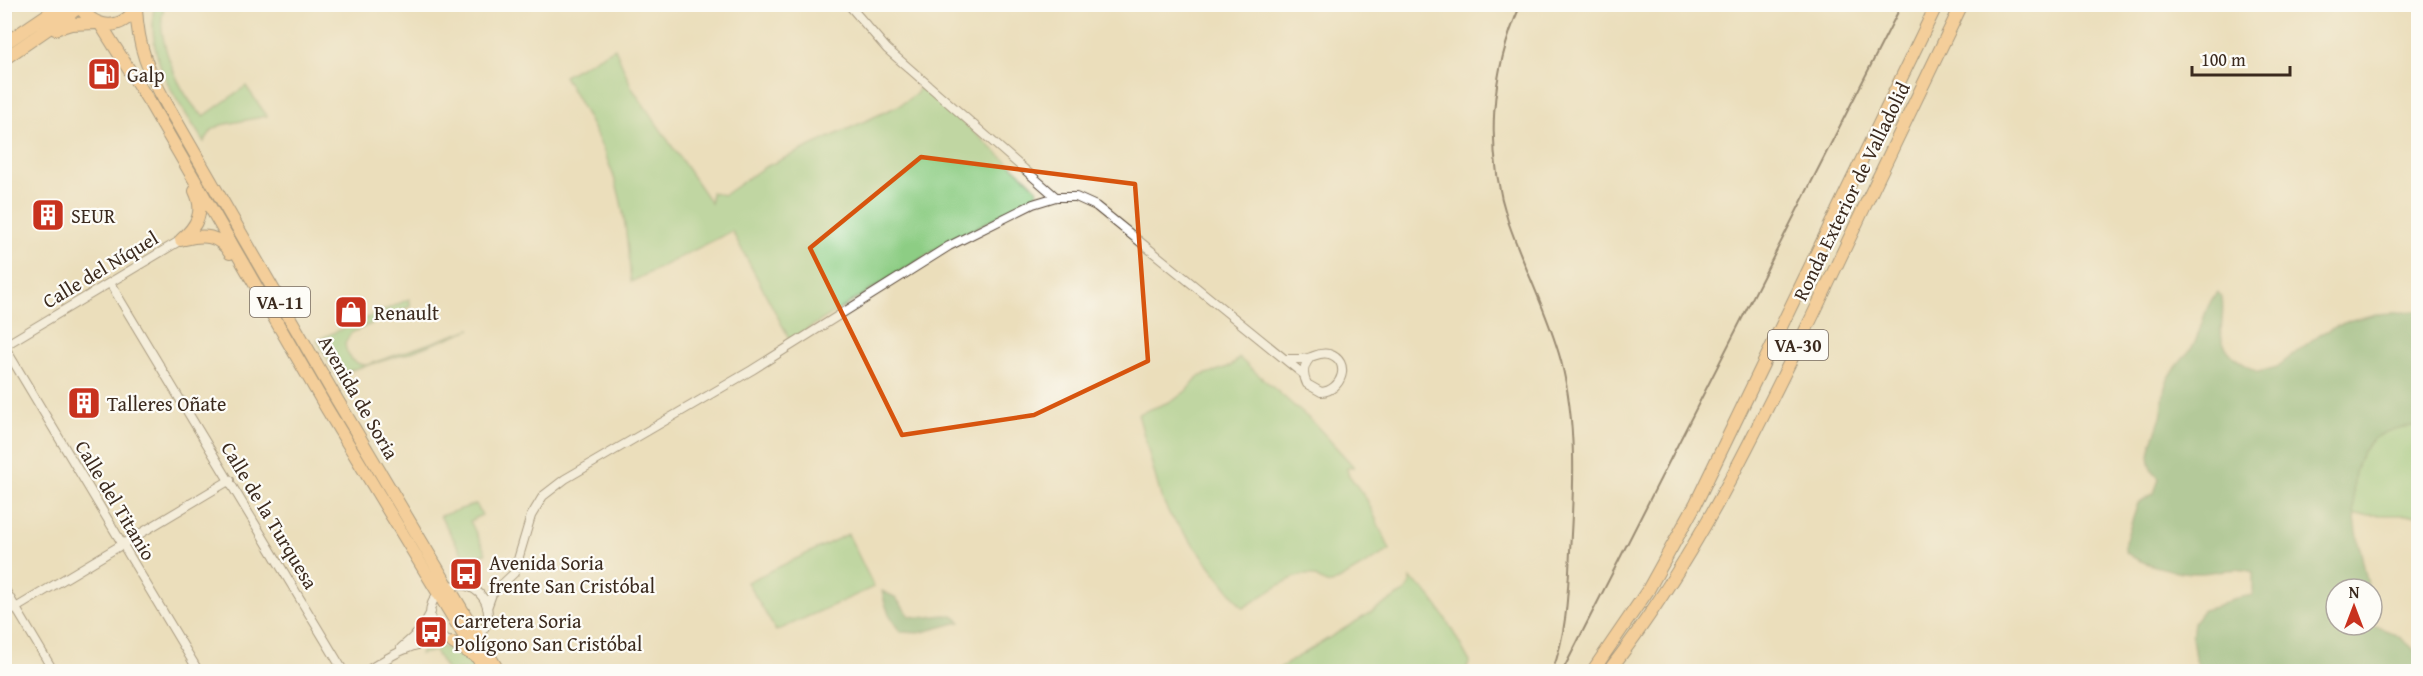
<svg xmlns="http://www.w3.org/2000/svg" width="2423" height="676" viewBox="0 0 2423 676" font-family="'Gentium Book Plus',serif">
	<rect width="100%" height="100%" fill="#fdfcf7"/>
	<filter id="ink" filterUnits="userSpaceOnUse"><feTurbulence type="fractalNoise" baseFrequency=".0167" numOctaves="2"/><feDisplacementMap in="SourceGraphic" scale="12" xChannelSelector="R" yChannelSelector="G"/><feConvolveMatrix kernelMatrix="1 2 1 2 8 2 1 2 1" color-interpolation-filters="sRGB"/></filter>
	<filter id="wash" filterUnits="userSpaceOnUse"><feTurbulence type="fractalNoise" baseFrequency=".008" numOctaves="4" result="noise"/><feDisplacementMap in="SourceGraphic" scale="24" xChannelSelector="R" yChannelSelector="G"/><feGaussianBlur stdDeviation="1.35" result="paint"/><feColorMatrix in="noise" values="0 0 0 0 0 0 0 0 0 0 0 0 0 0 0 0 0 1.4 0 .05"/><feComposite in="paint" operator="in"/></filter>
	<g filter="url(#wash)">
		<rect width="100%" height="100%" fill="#ebdebb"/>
		<path fill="#8dcd84" stroke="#647c51" stroke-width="1.5" d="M 154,5 L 166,5 C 150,28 182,102 204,116 L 246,86 L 267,116 L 221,125 L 212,130 L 204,142 C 174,94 147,65 154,5 Z
			M 615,48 L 632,88 L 711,203 L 711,192 L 724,195 L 763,168 L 900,105 L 917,93 L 920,85 L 1026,178 L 1037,189 L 1037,194 L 1026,202 L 947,243 L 790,340 L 732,231 L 631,282 C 628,252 626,219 618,190 C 606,149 585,112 564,76 Z
			M 409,299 L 411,306 L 351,333 L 345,343 C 346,356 354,365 367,365 L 471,329 L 409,353 L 338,374 L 335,372 L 317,340 Z
			M 1239,358 L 1314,423 L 1354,467 L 1347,468 L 1348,474 L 1367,500 L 1390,550 L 1332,584 C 1323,584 1319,577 1310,575 C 1293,572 1259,599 1243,608 L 1170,515 L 1161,497 L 1138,414 L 1174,400 L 1186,391 L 1198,377 L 1231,366 Z
			M 2404,426 L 2418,426 L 2418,515 L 2355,515 C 2345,496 2356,453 2373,439 C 2381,431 2393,429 2404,426 Z
			M 476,504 L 482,515 L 470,521 L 486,553 L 466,560 L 440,516 Z
			M 848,534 L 874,587 L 776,631 L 747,582 Z
			M 1410,578 C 1438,597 1453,633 1470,662 L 1465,671 L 1279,671 L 1278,669 L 1406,591 L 1410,584 Z
			M 435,646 C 454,648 470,655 479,671 L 447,671 L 435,651 L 420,654 L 422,649 Z"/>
		<path fill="#72b072" stroke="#566d48" stroke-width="1.5" d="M 2217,292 L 2222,297 C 2224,308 2222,319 2221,331 C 2221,352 2242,364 2258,372 L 2277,367 L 2320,334 L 2351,320 L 2377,314 L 2418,311 L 2418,426 C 2325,428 2356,526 2368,585 L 2364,589 L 2336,589 L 2336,625 C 2373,625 2392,624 2418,654 L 2418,671 L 2201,671 L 2195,658 L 2192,637 L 2194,622 L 2203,610 L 2219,606 L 2232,599 L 2253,595 L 2253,572 C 2236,566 2218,572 2201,573 C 2182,574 2138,565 2125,551 L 2125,542 L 2138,503 L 2154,493 L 2159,479 C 2137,453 2158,438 2162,411 C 2164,398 2162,388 2170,376 C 2177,364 2188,355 2195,342 C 2203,325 2204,308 2217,292 Z
			M 882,591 L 895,597 L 910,616 C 916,617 923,618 929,617 C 940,616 953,611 960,622 L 919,633 L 901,632 C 891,622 884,605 882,591 Z"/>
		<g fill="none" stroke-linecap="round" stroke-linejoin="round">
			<path stroke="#6da9de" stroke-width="7" d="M 4,14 L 15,4"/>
		</g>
	</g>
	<g filter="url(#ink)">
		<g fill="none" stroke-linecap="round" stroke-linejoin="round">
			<defs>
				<path id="minor" d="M 848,4 L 887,49 L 1056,197
					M 110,283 L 344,672
					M 4,346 L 199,672
					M 4,346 L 181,240
					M 1287,359 C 1294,359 1304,360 1311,357 C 1317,355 1321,352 1329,354 C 1352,361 1342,391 1321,392 L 1307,384 C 1302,374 1303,366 1310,358
					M430 614a29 29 0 1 1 58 0a29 29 0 1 1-58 0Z
					M 4,588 L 54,672
					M 487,608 L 492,594 L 514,573 L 531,516 L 543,496 L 565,479 L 752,370 L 949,246 L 1033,204 L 1056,197 L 1076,197 L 1096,206 L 1303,374
					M 4,615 L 230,480
					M 401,648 L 421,630 L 431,612
					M 365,672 C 390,656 415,640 445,641"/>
				<path id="highway" d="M 78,4 C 94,30 123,33 138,4
					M 136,8 C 138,48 148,71 167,105 L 336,398 L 499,672
					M 101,25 L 150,103 L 327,409 L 486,672
					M 55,29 L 71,24 L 96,23
					M 4,44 L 63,4
					M 4,59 L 84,4
					M 185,239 C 204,234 219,235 230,253
					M 181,240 C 197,226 205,212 195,191
					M 453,643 L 477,657
					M 1592,672 L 1648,590 L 1695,505 L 1937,4
					M 1608,672 C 1693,563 1753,438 1813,315 C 1862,211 1912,108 1962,4"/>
			</defs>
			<use href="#minor" stroke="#554536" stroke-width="10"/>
			<use href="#highway" stroke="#554536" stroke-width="14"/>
			<use href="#minor" stroke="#fff" stroke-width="8"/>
			<use href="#highway" stroke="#febb71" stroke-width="12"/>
			<path stroke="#3b2a1e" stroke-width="2" d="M 1521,4 C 1490,73 1485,149 1508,221 C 1524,268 1548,313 1561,361 C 1577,422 1574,488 1570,551 C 1568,592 1567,633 1552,672
				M 1562,672 L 1902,4"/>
		</g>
	</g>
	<path d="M0 0H2423V676H0ZM 921,157 L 1135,184 L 1148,361 L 1034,415 L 902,435 L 810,248 Z" fill="#ebdebb" fill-opacity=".55" fill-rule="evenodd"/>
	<path fill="none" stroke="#d7540e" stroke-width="4.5" stroke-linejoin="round" d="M 921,157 L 1135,184 L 1148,361 L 1034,415 L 902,435 L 810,248 Z"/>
	<defs>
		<symbol id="fuel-square" viewBox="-11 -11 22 22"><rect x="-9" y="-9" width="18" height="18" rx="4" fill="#c8321e" stroke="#fdfcf7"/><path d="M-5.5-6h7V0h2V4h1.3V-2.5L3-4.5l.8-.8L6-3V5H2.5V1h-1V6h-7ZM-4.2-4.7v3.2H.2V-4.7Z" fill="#fff"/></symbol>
		<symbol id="building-square" viewBox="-11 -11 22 22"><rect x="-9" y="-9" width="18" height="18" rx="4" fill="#c8321e" stroke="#fdfcf7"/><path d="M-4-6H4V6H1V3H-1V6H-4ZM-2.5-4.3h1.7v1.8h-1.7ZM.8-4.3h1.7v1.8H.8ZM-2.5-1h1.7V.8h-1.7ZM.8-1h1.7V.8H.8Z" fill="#fff"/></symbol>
		<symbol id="shop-square" viewBox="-11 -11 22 22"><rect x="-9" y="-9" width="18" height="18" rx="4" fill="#c8321e" stroke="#fdfcf7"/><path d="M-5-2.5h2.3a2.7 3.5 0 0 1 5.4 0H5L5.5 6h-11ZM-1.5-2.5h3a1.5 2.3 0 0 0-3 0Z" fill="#fff"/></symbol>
		<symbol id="bus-square" viewBox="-11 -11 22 22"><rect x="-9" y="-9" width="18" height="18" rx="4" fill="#c8321e" stroke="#fdfcf7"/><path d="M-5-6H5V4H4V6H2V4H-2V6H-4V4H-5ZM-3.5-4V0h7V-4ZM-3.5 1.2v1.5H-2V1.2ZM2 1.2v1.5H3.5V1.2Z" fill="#fff"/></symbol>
	</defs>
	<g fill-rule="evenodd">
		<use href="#fuel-square" x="85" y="55" width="38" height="38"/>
		<use href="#building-square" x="29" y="196" width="38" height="38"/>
		<use href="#shop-square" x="332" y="293" width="38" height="38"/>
		<use href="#building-square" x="65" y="384" width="38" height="38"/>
		<use href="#bus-square" x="447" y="555" width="38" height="38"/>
		<use href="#bus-square" x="412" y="613" width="38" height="38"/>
	</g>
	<g text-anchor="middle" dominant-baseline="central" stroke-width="4.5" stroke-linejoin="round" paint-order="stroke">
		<g fill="#fdfcf7" stroke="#75695f" stroke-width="1.5">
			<rect x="250" y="287" width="60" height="30" rx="4.5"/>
			<rect x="1768" y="330" width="60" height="30" rx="4.5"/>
		</g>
		<g font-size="18" font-weight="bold" fill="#3b2a1e">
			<text x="280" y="302">VA-11</text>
			<text x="1798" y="345">VA-30</text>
		</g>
		<g font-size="20" fill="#3b2a1e" stroke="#fdfcf7" text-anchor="start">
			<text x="127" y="74">Galp</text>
			<text x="71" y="215">SEUR</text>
			<text x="374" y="312">Renault</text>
			<text x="107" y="403">Talleres Oñate</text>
			<text x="489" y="562">Avenida Soria<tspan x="489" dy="23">frente San Cristóbal</tspan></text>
			<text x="454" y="620">Carretera Soria<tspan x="454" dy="23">Polígono San Cristóbal</tspan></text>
		</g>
		<g font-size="20" fill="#3b2a1e" stroke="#fdfcf7">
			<text transform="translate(1851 191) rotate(-64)">Ronda Exterior de Valladolid</text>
			<text transform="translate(100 269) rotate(-31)">Calle del Níquel</text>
			<text transform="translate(359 397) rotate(60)">Avenida de Soria</text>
			<text transform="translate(116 500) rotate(59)">Calle del Titanio</text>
			<text transform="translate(270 515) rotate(59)">Calle de la Turquesa</text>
		</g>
	</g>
	<rect width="2423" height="676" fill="none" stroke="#fdfcf7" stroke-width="24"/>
	<g transform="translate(2354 607)"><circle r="28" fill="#fdfcf7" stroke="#afa8a0" stroke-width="1.5"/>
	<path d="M0-4.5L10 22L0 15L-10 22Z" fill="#c8321e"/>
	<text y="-9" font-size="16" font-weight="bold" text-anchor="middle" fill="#3b2a1e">N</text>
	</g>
	<path d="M2192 66v9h98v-9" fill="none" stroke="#3b2a1e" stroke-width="3"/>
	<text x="2201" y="66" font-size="18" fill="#3b2a1e" stroke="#fdfcf7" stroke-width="4.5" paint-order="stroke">100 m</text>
</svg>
